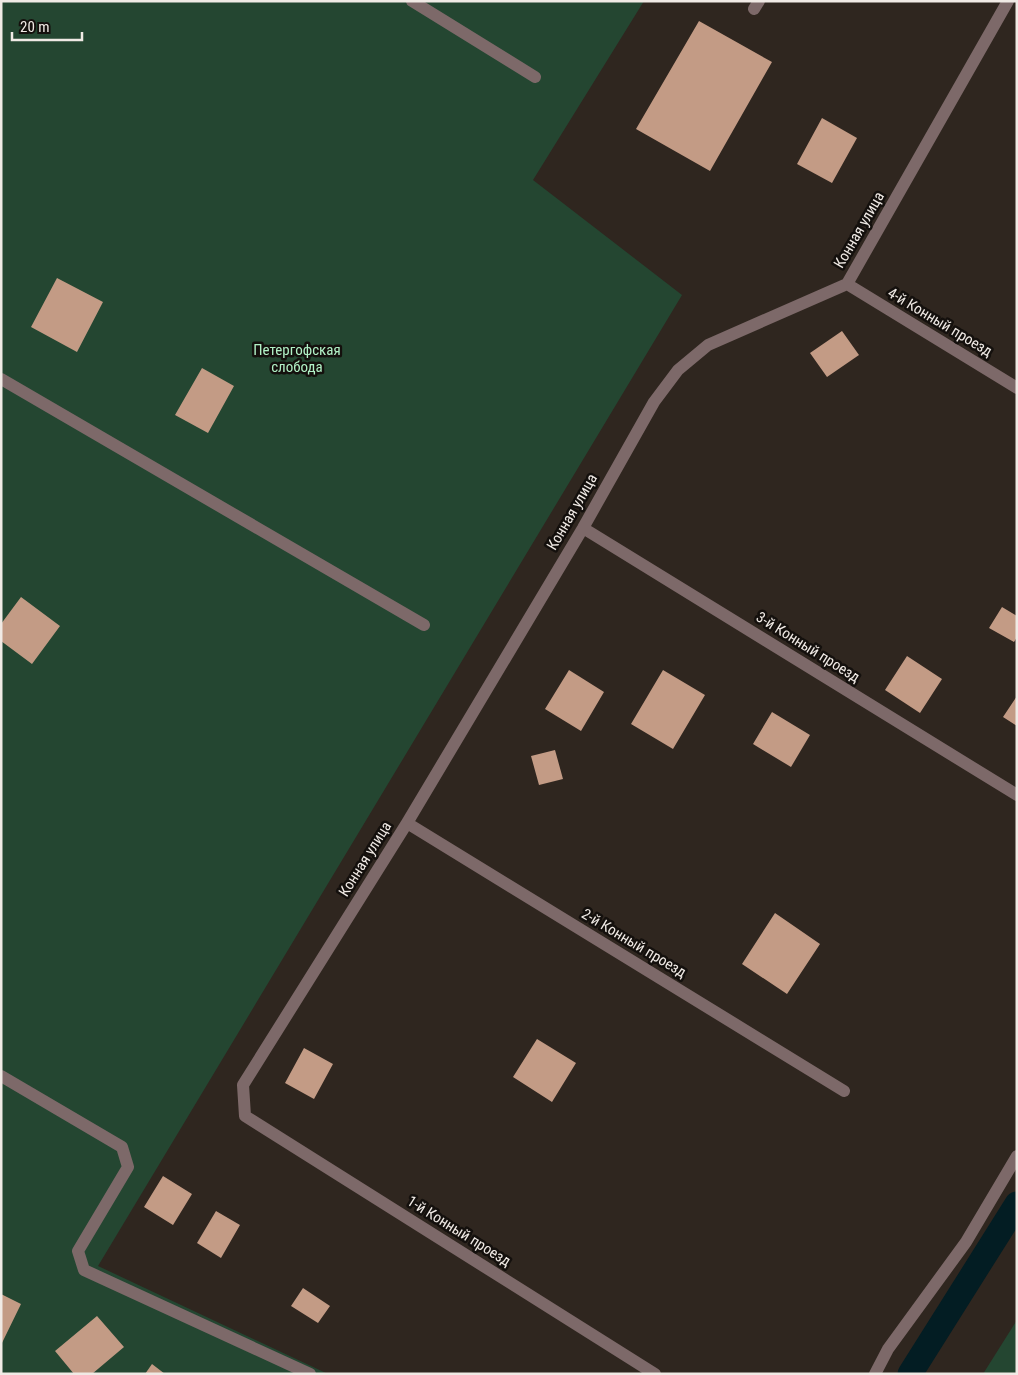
<svg xmlns="http://www.w3.org/2000/svg" width="1018" height="1375" viewBox="0 0 1018 1375" font-family="'Roboto Condensed',sans-serif">
	<rect width="100%" height="100%" fill="#2f261f"/>
	<path fill="#244631" d="M 1,1 L 644,1 L 533,180 L 682,295 L 98,1266 L 328,1374 L 1,1374 Z
		M 1017,1320 L 1017,1374 L 983,1374 Z"/>
	<g fill="none" stroke-linecap="round" stroke-linejoin="round">
		<path stroke="#031d23" stroke-width="25" d="M 910,1374 L 1017,1204"/>
	</g>
	<path fill="#c39b85" d="M 699,21 L 772,62 L 710,171 L 636,129 Z
		M 822,118 L 857,138 L 832,183 L 797,164 Z
		M 57,278 L 103,302 L 77,352 L 31,327 Z
		M 842,331 L 859,355 L 827,377 L 810,353 Z
		M 202,368 L 234,386 L 208,433 L 175,415 Z
		M 21,597 L 60,626 L 32,664 L 1,641 L 1,624 Z
		M 1002,607 L 1017,616 L 1017,637 L 1014,642 L 989,628 Z
		M 907,656 L 942,679 L 920,713 L 885,690 Z
		M 569,670 L 604,692 L 581,731 L 545,709 Z
		M 663,670 L 705,695 L 673,749 L 631,724 Z
		M 1017,696 L 1017,726 L 1003,717 Z
		M 772,712 L 810,735 L 791,767 L 753,744 Z
		M 555,750 L 563,779 L 539,785 L 531,756 Z
		M 775,913 L 820,944 L 787,994 L 742,964 Z
		M 537,1039 L 576,1063 L 552,1102 L 513,1077 Z
		M 304,1048 L 333,1064 L 314,1099 L 285,1083 Z
		M 163,1176 L 192,1194 L 173,1225 L 144,1207 Z
		M 216,1211 L 240,1225 L 221,1258 L 197,1243 Z
		M 303,1288 L 330,1306 L 318,1323 L 291,1306 Z
		M 1,1294 L 21,1304 L 1,1345 Z
		M 97,1316 L 124,1347 L 92,1374 L 74,1374 L 55,1351 Z
		M 152,1364 L 165,1374 L 145,1374 Z"/>
	<g fill="none" stroke-linecap="round" stroke-linejoin="round">
		<path stroke="#7d6969" stroke-width="12" d="M 412,1 L 535,77
			M 754,9 L 759,1
			M 847,284 L 1017,388
			M 1,379 L 424,625
			M 583,528 L 1017,795
			M 407,823 L 844,1091
			M 1,1076 L 122,1147 L 128,1167 L 78,1251 L 84,1270 L 310,1374
			M 655,1374 L 245,1116 L 243,1085 L 407,823 L 583,528 L 654,402 L 678,370 L 708,345 L 847,284 L 1008,1
			M 875,1374 L 888,1349 L 966,1242 L 1017,1156"/>
	</g>
	<g text-anchor="middle" dominant-baseline="central" stroke-width="5" stroke-linejoin="round" paint-order="stroke">
		<g font-size="15" fill="#f0eae5" stroke="#14100d">
			<text transform="translate(859 230) rotate(-60)">Конная улица</text>
			<text transform="translate(940 322) rotate(31)">4-й Конный проезд</text>
			<text transform="translate(572 512) rotate(-60)">Конная улица</text>
			<text transform="translate(808 647) rotate(32)">3-й Конный проезд</text>
			<text transform="translate(365 859) rotate(-58)">Конная улица</text>
			<text transform="translate(634 943) rotate(31)">2-й Конный проезд</text>
			<text transform="translate(459 1231) rotate(32)">1-й Конный проезд</text>
		</g>
		<g font-size="15" fill="#b1f1c6" stroke="#14100d">
			<text x="297" y="350">Петергофская<tspan x="297" dy="17">слобода</tspan></text>
		</g>
	</g>
	<rect width="1018" height="1375" fill="none" stroke="#f0eae5" stroke-width="5"/>
	<path d="M12 32v8h70v-8" fill="none" stroke="#f0eae5" stroke-width="2.5"/>
	<text x="20" y="32" font-size="15" fill="#f0eae5" stroke="#14100d" stroke-width="4" paint-order="stroke">20 m</text>
</svg>
